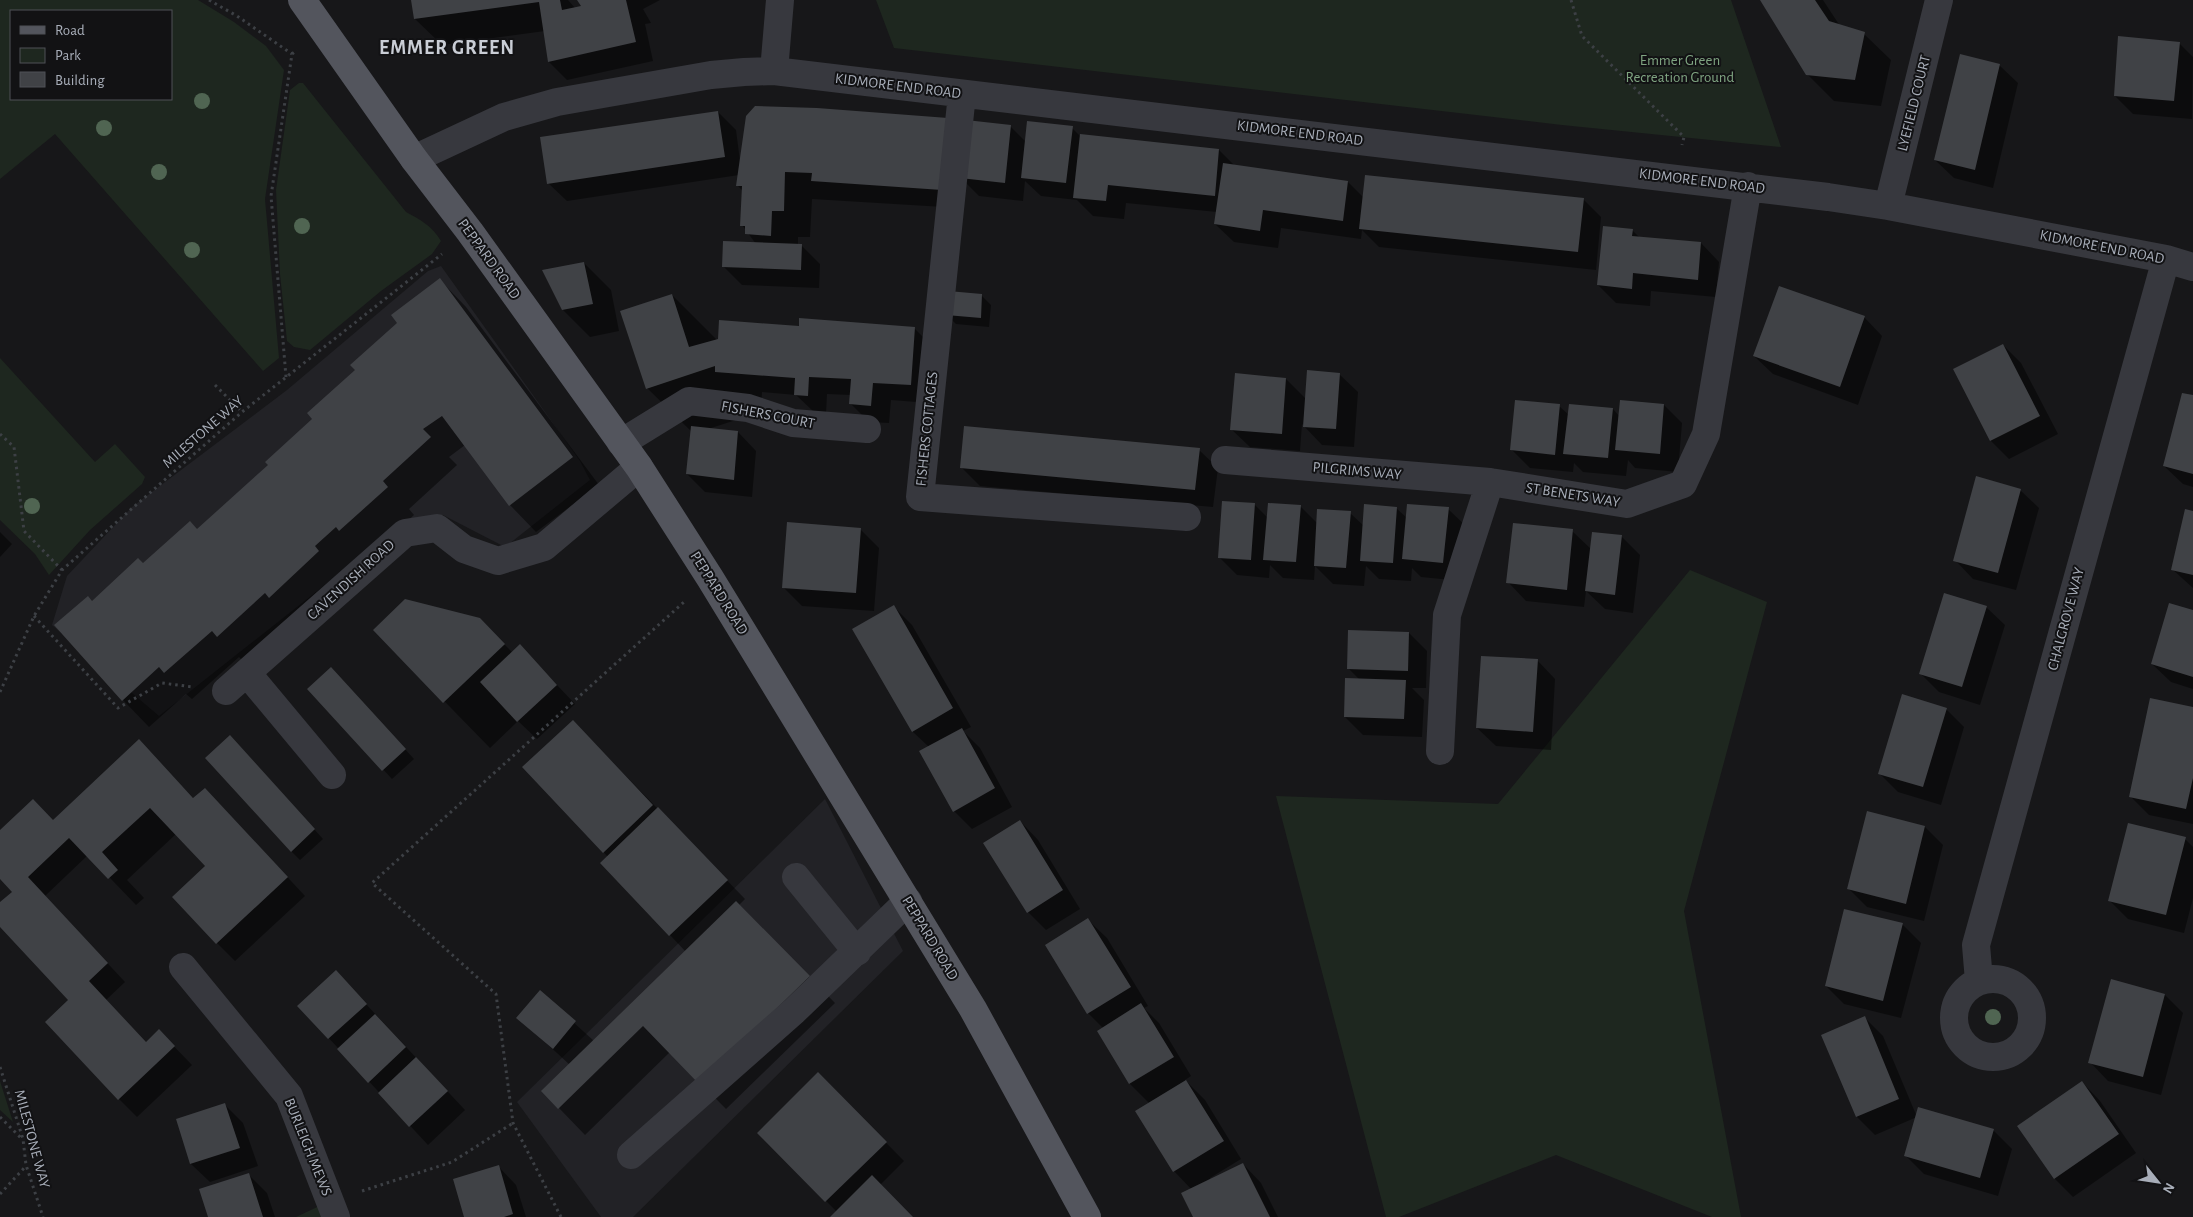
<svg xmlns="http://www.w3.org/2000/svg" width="2193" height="1217" viewBox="0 0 2193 1217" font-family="'Alegreya Sans',sans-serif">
	<rect width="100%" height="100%" fill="#171719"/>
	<path fill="#222226" d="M 441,266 L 580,461 L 590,480 L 505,547 L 443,515 L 402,524 L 159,716 L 52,625 L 67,576 L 132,507 L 287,390 L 428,271 Z
		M 825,799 L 903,951 L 633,1217 L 601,1217 L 517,1102 Z"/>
	<path fill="#1e271f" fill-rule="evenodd" d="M 0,0 L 198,0 L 234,22 L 266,46 L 284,70 L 265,199 L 279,358 L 263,371 L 55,134 L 0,179 ZM 11,11 L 171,11 L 171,99 L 11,99 Z
		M 876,0 L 1731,0 L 1781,147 L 1562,125 L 894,48 Z
		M 299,83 L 303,83 L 406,212 C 421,220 432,226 441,241 L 432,254 L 381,291 L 310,350 L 294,347 L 287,341 L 280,274 L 276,190 L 290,90 Z
		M 0,358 L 95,462 L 115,444 L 145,477 L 142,484 L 90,530 L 49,575 L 35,554 L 0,520 Z
		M 1690,570 L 1767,602 L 1684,911 L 1741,1217 L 1712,1217 L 1556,1155 L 1399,1217 L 1386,1217 L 1276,796 L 1498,804 Z
		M 0,1081 L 13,1122 L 0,1110 Z
		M 330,1201 L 336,1217 L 296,1217 Z"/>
	<path fill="#0007" d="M 412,0 L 568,0 L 575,8 L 583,7 L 579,0 L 660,0 L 643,9 L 651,23 L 645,24 L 653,61 L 567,80 L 549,62 L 545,31 L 442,45 L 415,19 Z
		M 1761,0 L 1823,0 L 1840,26 L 1864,34 L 1891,60 L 1881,106 L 1834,101 L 1807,74 Z
		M 2179,43 L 2193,57 L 2192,119 L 2133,114 L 2115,96 Z
		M 1999,65 L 2018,83 L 1993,188 L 1954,178 L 1935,160 Z
		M 718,112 L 736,130 L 740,161 L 1011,127 L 1026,142 L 1072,128 L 1080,136 L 1219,150 L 1235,166 L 1348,182 L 1364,198 L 1583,199 L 1601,217 L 1596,270 L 1379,247 L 1362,230 L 1361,239 L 1281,228 L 1278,248 L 1234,242 L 1215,224 L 1217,212 L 1126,203 L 1124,219 L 1093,216 L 1077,200 L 1041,196 L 1025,181 L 1023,201 L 979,196 L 962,179 L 960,208 L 812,199 L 810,237 L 798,237 L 798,246 L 802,246 L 820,264 L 819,288 L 742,285 L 723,266 L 756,244 L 742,225 L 743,191 L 738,186 L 739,175 L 567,201 L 548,183 Z
		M 1632,230 L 1640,238 L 1701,243 L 1719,262 L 1716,297 L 1651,291 L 1650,306 L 1616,303 L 1598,285 Z
		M 584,263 L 611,290 L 619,331 L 590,337 L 563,310 Z
		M 440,280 L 466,307 L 599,485 L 536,532 L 510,505 L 465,445 L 449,457 L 457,465 L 409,509 L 414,515 L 367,557 L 245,663 L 239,657 L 192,699 L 186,694 L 149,727 L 123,700 L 92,602 L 143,565 L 197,530 L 269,465 L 314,419 L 399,323 Z
		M 672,295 L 717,340 L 800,327 L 914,328 L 932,346 L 929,403 L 891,400 L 889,423 L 869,422 L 850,403 L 851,395 L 827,394 L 826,414 L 814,412 L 796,395 L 762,392 L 761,412 L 708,429 L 738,432 L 756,451 L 752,497 L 705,492 L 687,474 L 692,432 L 647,388 Z
		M 982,296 L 991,305 L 989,327 L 956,324 L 947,315 Z
		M 1864,317 L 1882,336 L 1858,405 L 1773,374 L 1754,356 Z
		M 2003,345 L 2021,363 L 2058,434 L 2009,459 L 1991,441 L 1955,370 Z
		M 1339,374 L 1358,392 L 1354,447 L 1322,445 L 1302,424 L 1300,451 L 1250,447 L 1231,429 L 1286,379 L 1306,399 Z
		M 2193,397 L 2193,487 L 2183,484 L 2164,466 Z
		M 1664,405 L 1682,423 L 1678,472 L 1635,468 L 1628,460 L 1626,476 L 1583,472 L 1574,463 L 1573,472 L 1530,468 L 1512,450 L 1559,406 L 1569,415 L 1613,409 L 1620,417 Z
		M 1199,450 L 1218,468 L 1213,507 L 980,486 L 961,467 Z
		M 2020,490 L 2039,508 L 2016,590 L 1973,579 L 1955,560 Z
		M 1254,504 L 1268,518 L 1300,506 L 1318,524 L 1350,513 L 1364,526 L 1396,508 L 1407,518 L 1448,509 L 1467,527 L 1461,581 L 1421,577 L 1412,568 L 1411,581 L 1379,579 L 1366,566 L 1364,586 L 1333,584 L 1315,566 L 1314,580 L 1283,578 L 1270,565 L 1269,578 L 1237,575 L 1219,557 Z
		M 2193,512 L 2193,588 L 2172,569 Z
		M 860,529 L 879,548 L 874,611 L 802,606 L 784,588 Z
		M 1572,531 L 1591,549 L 1621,536 L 1640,555 L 1633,613 L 1605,609 L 1586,591 L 1584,607 L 1526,601 L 1508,582 Z
		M 0,532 L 12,544 L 0,557 Z
		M 894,607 L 912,625 L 971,727 L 963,731 L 980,748 L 1012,807 L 972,829 L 954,811 L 929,747 L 913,732 L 854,630 Z
		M 1986,607 L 2005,625 L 1980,705 L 1939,692 L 1921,674 Z
		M 2193,611 L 2193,689 L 2171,682 L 2152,664 Z
		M 479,619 L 513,653 L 520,646 L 575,704 L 537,739 L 518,721 L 490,748 L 375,630 Z
		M 1409,633 L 1427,651 L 1426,688 L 1412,688 L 1424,700 L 1422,737 L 1363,735 L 1345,717 L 1360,680 L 1348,668 Z
		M 1537,660 L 1555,679 L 1551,750 L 1496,746 L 1477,728 Z
		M 340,678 L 414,759 L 392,779 L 309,689 Z
		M 2193,708 L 2193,824 L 2149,815 L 2130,796 Z
		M 1946,709 L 1964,727 L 1941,805 L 1898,792 L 1879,773 Z
		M 591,740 L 745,899 L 739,905 L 835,1003 L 726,1109 L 670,1052 L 585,1135 L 559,1108 L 570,1065 L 518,1017 L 540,992 L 594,1041 L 686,952 L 670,935 L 608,857 L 524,767 Z
		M 139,741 L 194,799 L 223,808 L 305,896 L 235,961 L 217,943 L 206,867 L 176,834 L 127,880 L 144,898 L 136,905 L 88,855 L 45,896 L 125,982 L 106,1000 L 146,1043 L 159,1031 L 192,1065 L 137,1117 L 119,1099 L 70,1001 L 0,925 L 0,904 L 13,892 L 0,878 L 0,832 L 53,821 Z
		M 239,746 L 323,839 L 300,860 L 291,851 Z
		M 1868,813 L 1925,827 L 1943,845 L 1924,921 L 1867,907 L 1849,889 Z
		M 1020,821 L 1038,840 L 1080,909 L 1046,930 L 1028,912 Z
		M 2185,839 L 2193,847 L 2193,898 L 2184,933 L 2128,919 L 2109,900 Z
		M 1088,920 L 1107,938 L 1148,1006 L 1144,1008 L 1159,1023 L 1191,1076 L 1185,1080 L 1205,1100 L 1241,1159 L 1210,1178 L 1211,1180 L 1243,1164 L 1261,1183 L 1278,1217 L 1194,1217 L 1192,1190 L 1174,1171 L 1150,1104 L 1130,1084 L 1098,1031 L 1103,1028 L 1088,1013 Z
		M 1902,924 L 1921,943 L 1901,1018 L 1844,1004 L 1826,986 Z
		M 336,972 L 465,1110 L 428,1145 L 299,1006 Z
		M 2112,981 L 2165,995 L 2183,1013 L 2161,1095 L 2108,1081 L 2090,1062 Z
		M 1865,1018 L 1883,1036 L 1917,1117 L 1993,1130 L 2012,1149 L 1998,1196 L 1924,1174 L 1906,1156 L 1917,1117 L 1875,1135 L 1857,1117 Z
		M 2082,1082 L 2100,1101 L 2136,1153 L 2073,1197 L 2055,1179 L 2019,1126 Z
		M 836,1092 L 904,1161 L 880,1185 L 912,1217 L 831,1217 L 837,1212 L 759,1133 Z
		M 225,1105 L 243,1123 L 258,1166 L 210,1182 L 191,1164 L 177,1120 Z
		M 498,1166 L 516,1185 L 526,1217 L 466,1217 Z
		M 249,1175 L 267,1193 L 275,1217 L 210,1217 Z"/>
	<path fill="#404246" d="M 411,0 L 560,0 L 562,10 L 581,6 L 577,0 L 626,0 L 636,42 L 548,62 L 539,2 L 414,19 Z
		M 1760,0 L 1815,0 L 1829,21 L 1865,32 L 1855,80 L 1806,75 Z
		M 2118,36 L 2180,42 L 2174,101 L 2114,96 Z
		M 1960,54 L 2000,64 L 1975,170 L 1934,160 Z
		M 755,106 L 817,108 L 948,118 L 942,190 L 811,181 L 812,173 L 785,172 L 784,211 L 772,211 L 771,236 L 745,234 L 745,226 L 740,226 L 742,186 L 736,186 L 746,116 Z
		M 718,111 L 725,157 L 547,184 L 540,137 Z
		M 966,120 L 1011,125 L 1005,183 L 960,178 Z
		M 1027,121 L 1073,126 L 1066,183 L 1021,178 Z
		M 1080,134 L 1219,149 L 1215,196 L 1108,185 L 1106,201 L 1073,198 Z
		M 1223,163 L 1348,181 L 1343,221 L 1263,210 L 1260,231 L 1214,224 Z
		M 1365,175 L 1584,198 L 1578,252 L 1359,229 Z
		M 1603,226 L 1633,229 L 1632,236 L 1701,242 L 1698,280 L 1633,273 L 1632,289 L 1597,285 Z
		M 723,241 L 802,244 L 801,270 L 722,267 Z
		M 584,262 L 593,304 L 562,310 L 542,270 Z
		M 440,278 L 573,457 L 509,506 L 442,416 L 423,429 L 431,437 L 383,481 L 388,487 L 339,531 L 336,527 L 315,546 L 319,551 L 269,598 L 265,593 L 217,637 L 212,631 L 164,673 L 159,667 L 122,701 L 54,625 L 88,596 L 92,601 L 138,558 L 143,563 L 190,521 L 197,529 L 268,465 L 265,462 L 312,419 L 307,413 L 355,370 L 350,365 L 397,323 L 391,315 Z
		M 1779,286 L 1865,316 L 1840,387 L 1753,356 Z
		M 948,291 L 982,294 L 981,318 L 946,315 Z
		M 672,294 L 689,347 L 718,339 L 719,320 L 799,326 L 799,318 L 915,327 L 911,385 L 873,383 L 871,406 L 849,404 L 851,379 L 809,377 L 808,396 L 794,395 L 795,378 L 715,372 L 715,366 L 646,389 L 620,311 Z
		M 2003,344 L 2040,416 L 1990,441 L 1953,369 Z
		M 1307,370 L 1340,373 L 1336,429 L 1303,427 Z
		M 1235,373 L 1286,378 L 1282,434 L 1230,430 Z
		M 2182,393 L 2193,395 L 2193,474 L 2163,466 Z
		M 1515,400 L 1560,404 L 1555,455 L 1510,450 Z
		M 1620,400 L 1664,404 L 1660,454 L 1615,450 Z
		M 1569,404 L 1613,408 L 1608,458 L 1563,454 Z
		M 691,426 L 738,431 L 734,480 L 686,474 Z
		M 964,426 L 1200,448 L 1195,490 L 960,468 Z
		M 1976,476 L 2021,489 L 1998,573 L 1953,561 Z
		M 1222,501 L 1255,503 L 1251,560 L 1218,558 Z
		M 1268,503 L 1301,505 L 1296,562 L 1263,560 Z
		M 1364,504 L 1397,507 L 1393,563 L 1360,561 Z
		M 1407,504 L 1449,507 L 1443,563 L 1402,559 Z
		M 1317,509 L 1351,511 L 1346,568 L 1314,566 Z
		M 2185,509 L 2193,511 L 2193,575 L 2171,570 Z
		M 787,522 L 861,528 L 856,593 L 782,588 Z
		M 1513,523 L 1573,529 L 1567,590 L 1506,583 Z
		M 1592,532 L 1622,535 L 1615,595 L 1585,591 Z
		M 1944,593 L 1987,606 L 1962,687 L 1919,674 Z
		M 405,599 L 480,618 L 505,644 L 443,703 L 373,630 Z
		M 2169,603 L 2193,610 L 2193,677 L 2151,664 Z
		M 894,605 L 953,708 L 912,732 L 852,629 Z
		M 1348,630 L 1409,632 L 1408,671 L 1347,669 Z
		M 520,644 L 557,685 L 517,722 L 480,682 Z
		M 1481,656 L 1538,659 L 1533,732 L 1476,728 Z
		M 331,667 L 406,749 L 382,771 L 307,689 Z
		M 1345,678 L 1406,680 L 1404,719 L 1344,717 Z
		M 1902,694 L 1947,708 L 1923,787 L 1878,774 Z
		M 2150,698 L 2193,707 L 2193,778 L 2186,809 L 2129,797 Z
		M 573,720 L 653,805 L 603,853 L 522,767 Z
		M 962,728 L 995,788 L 953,812 L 919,751 Z
		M 230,735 L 315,829 L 291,852 L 205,758 Z
		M 139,739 L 193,798 L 205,788 L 288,877 L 216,944 L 172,897 L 205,866 L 150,808 L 102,852 L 118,870 L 108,879 L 69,838 L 28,877 L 108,963 L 89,981 L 146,1042 L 159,1029 L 175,1046 L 118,1100 L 45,1022 L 68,1000 L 0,927 L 0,902 L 12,892 L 0,879 L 0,830 L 33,799 L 53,820 Z
		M 658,807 L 728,880 L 669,936 L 600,863 Z
		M 1867,811 L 1925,826 L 1906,904 L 1847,889 Z
		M 1020,820 L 1063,890 L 1027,913 L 983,843 Z
		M 2128,823 L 2186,837 L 2166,915 L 2108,901 Z
		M 736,901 L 810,976 L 699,1084 L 643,1026 L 558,1109 L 541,1091 Z
		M 1844,909 L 1903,923 L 1883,1001 L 1825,986 Z
		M 1088,918 L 1131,987 L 1087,1014 L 1045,945 Z
		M 336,970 L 367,1004 L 328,1039 L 297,1006 Z
		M 2111,979 L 2165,994 L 2143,1077 L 2088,1063 Z
		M 540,990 L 576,1021 L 553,1049 L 516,1018 Z
		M 1141,1003 L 1174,1057 L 1129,1084 L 1097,1031 Z
		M 375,1014 L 406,1047 L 368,1083 L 337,1049 Z
		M 1865,1016 L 1899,1099 L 1856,1117 L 1821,1035 Z
		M 416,1057 L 448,1091 L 409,1127 L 378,1093 Z
		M 818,1072 L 887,1142 L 825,1202 L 757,1133 Z
		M 1186,1080 L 1224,1141 L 1173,1172 L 1135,1111 Z
		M 2082,1081 L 2119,1134 L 2054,1179 L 2017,1126 Z
		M 225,1103 L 240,1148 L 190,1164 L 176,1119 Z
		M 1918,1107 L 1994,1129 L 1980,1178 L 1904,1156 Z
		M 1243,1163 L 1270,1217 L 1193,1217 L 1181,1193 Z
		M 499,1165 L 513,1214 L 504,1217 L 464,1217 L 453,1179 Z
		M 249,1173 L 263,1217 L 208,1217 L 199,1189 Z
		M 872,1175 L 913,1217 L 830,1217 Z"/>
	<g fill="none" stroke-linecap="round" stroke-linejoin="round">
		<path stroke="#3d4045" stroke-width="3" stroke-dasharray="2.5 4" stroke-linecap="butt" d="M 209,0 L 237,16 L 292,54
			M 1571,0 L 1582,36 L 1684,137 L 1682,145
			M 286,377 L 271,196 L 292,54 L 297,50
			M 215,385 L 242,412
			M 0,434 L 14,447 L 24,531 L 62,570
			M 34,616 L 118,708 L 162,683 L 193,687
			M 0,692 L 34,616 L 62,570 L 242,412 L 442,254
			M 0,1067 L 23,1139 L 26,1165 L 43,1217
			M 0,1117 L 21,1138
			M 362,1191 L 452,1162 L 513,1123
			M 0,1194 L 26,1166
			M 561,1217 L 513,1123 L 496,994 L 372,883 L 684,602"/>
		<path stroke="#37383e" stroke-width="28" d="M 774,71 L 780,0
			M 962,94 L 920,497 L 1187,517
			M 414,159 L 504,117 L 557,102 L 711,75 L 744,72 L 774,71 L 1828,197 L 1888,206 L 2166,259 L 2193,267
			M 1888,206 L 1939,0
			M 621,443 L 689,401 L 748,408 L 793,423 L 867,429
			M 1225,460 L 1490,482
			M 247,673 L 332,775
			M 226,691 L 405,533 L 437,528 L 464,549 L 498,561 L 544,547 L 639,467
			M 1440,751 L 1447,615 L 1490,482 L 1627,504 L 1683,484 L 1706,434 L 1748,186
			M 796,877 L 857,952
			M 183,967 L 289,1096 L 336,1217
			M1954 1018a39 39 0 1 1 78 0a39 39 0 1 1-78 0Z
			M 1979,981 L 1976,945 L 2166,259
			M 631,1155 L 794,1011 L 908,901"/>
		<path stroke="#53555d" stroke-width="28" d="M 302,0 L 414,159 L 470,232 L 639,467 L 710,578 L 973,1009 L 1087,1217"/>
	</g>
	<g fill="#506552">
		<circle cx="202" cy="101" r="8"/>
		<circle cx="104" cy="128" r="8"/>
		<circle cx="159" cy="172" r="8"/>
		<circle cx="302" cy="226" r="8"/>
		<circle cx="192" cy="250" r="8"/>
		<circle cx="32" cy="506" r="8"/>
		<circle cx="1993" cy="1017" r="8"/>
	</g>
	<g text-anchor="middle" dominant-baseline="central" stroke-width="4" stroke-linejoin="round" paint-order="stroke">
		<g font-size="15" fill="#7fa481" stroke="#121214">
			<text x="1680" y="60">Emmer Green<tspan x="1680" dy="17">Recreation Ground</tspan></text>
		</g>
		<g font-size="15" fill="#a8aeb9" stroke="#121214">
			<text transform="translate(898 86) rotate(7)">KIDMORE END ROAD</text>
			<text transform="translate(1914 103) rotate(-76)">LYEFIELD COURT</text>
			<text transform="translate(1300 133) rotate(7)">KIDMORE END ROAD</text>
			<text transform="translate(1702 181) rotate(7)">KIDMORE END ROAD</text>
			<text transform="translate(2102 247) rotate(11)">KIDMORE END ROAD</text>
			<text transform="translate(489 259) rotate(54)">PEPPARD ROAD</text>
			<text transform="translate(768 415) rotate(11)">FISHERS COURT</text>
			<text transform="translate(927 429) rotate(-84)">FISHERS COTTAGES</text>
			<text transform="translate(203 432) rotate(-41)">MILESTONE WAY</text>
			<text transform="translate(1357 471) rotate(5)">PILGRIMS WAY</text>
			<text transform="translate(1573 495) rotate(9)">ST BENETS WAY</text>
			<text transform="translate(351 580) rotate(-42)">CAVENDISH ROAD</text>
			<text transform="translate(719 593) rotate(58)">PEPPARD ROAD</text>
			<text transform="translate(2066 619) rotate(-75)">CHALGROVE WAY</text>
			<text transform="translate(930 938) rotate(59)">PEPPARD ROAD</text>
			<text transform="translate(32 1139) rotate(75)">MILESTONE WAY</text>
			<text transform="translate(308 1147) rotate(68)">BURLEIGH MEWS</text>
		</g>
		<g font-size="20" font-weight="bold" letter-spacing="1" fill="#c9cdd5" stroke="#121214">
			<text x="447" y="48">EMMER GREEN</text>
		</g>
	</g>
	<rect x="10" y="10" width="162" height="90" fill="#121214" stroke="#4e5056"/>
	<rect x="20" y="26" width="25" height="8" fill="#53555d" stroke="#4e5056"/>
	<text x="55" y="35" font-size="15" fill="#a8aeb9">Road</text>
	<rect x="20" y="48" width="25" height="15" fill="#1e271f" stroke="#4e5056"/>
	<text x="55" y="60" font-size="15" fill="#a8aeb9">Park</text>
	<rect x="20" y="72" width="25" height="15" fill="#404246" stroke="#4e5056"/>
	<text x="55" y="85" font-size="15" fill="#a8aeb9">Building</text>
	<g transform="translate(2158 1182) rotate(120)" stroke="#121214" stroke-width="4" paint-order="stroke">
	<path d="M0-4L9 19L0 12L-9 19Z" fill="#a8aeb9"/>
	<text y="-8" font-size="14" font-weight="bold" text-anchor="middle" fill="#a8aeb9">N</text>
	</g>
</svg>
